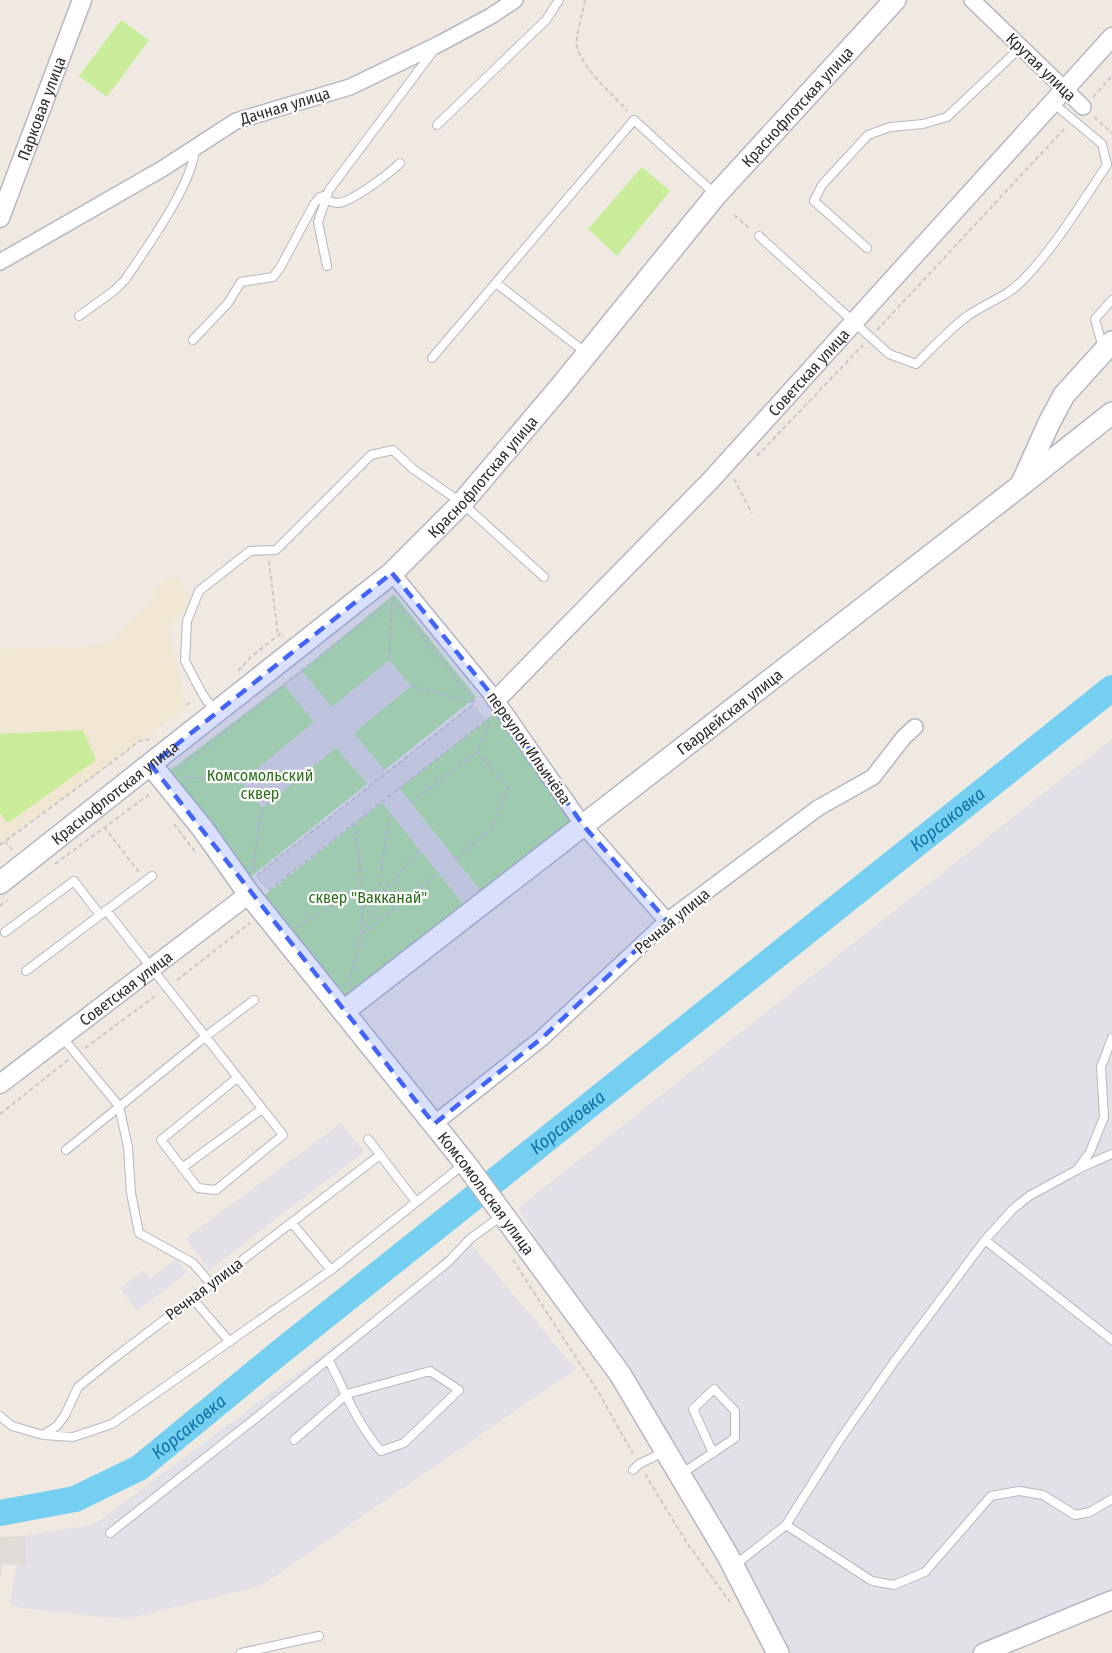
<svg xmlns="http://www.w3.org/2000/svg" width="1112" height="1653" viewBox="0 0 1112 1653" font-family="'Fira Sans Condensed',sans-serif">
	<rect width="100%" height="100%" fill="#efe9e1"/>
	<path fill="#e3e1e8" d="M 1112,739 L 1112,1588 L 1092,1608 L 980,1653 L 776,1653 L 680,1474 L 518,1208 Z
		M 341,1123 L 364,1152 L 209,1270 L 186,1238 Z
		M 471,1244 L 576,1369 L 261,1586 L 125,1619 L 19,1608 L 18,1606 L 10,1604 L 22,1536 L 95,1524 Z
		M 176,1259 L 187,1273 L 137,1311 L 120,1288 L 144,1270 L 150,1278 Z"/>
	<path fill="#f0e6d1" d="M 169,578 L 178,579 L 193,602 L 168,628 L 186,705 L 183,710 L 0,844 L 0,649 L 62,646 L 87,647 L 115,640 L 128,624 L 154,601 L 153,593 Z"/>
	<path fill="#b6e59e" d="M 394,594 L 476,697 L 248,879 L 165,774 L 306,667 Z
		M 495,713 L 574,820 L 482,893 L 399,788 Z
		M 382,802 L 464,905 L 344,999 L 265,895 Z"/>
	<path fill="#c9ec9a" d="M 121,20 L 149,40 L 107,97 L 79,76 Z
		M 642,167 L 670,191 L 617,256 L 588,229 Z
		M 83,730 L 96,760 L 8,823 L 0,813 L 0,734 Z"/>
	<path fill="#dfdcd8" d="M 389,660 L 411,686 L 354,733 L 386,772 L 473,704 L 486,719 L 399,788 L 482,893 L 464,905 L 382,802 L 268,891 L 255,876 L 369,786 L 336,748 L 262,808 L 241,782 L 314,722 L 284,685 L 302,671 L 332,707 Z
		M 25,1536 L 26,1566 L 3,1564 L 0,1579 L 0,1537 Z"/>
	<g fill="none" stroke-linecap="round" stroke-linejoin="round">
		<path stroke="#75cff0" stroke-width="26" id="s1" d="M 0,1513 L 75,1499 L 139,1468 L 279,1353 L 1112,688"/>
		<defs>
			<path id="service" d="M 437,125 L 546,20 L 559,0
				M 325,199 C 329,201 335,203 339,203 C 353,201 390,173 400,163
				M 759,236 L 889,354 L 916,364 C 932,348 948,331 966,317 C 985,303 1007,297 1023,280 C 1056,246 1081,203 1107,165 L 1102,144 L 1053,103
				M 867,248 L 814,201 L 822,185 L 868,135 L 890,127 L 923,124 L 947,117 L 1021,47
				M 327,266 L 318,222 L 329,190 L 434,50
				M 496,283 L 585,352
				M 79,316 L 115,290 L 125,280 C 146,248 192,186 195,149
				M 193,340 L 228,303 L 241,282 L 273,277 L 280,268 L 314,204 L 320,197 L 327,195
				M 1103,348 L 1095,319 L 1112,300
				M 432,358 L 634,120 L 715,194
				M 215,712 L 203,695 L 185,661 L 187,621 L 199,591 L 250,551 L 276,550 L 371,455 L 393,450 L 413,469 L 462,503 L 544,577
				M 106,910 L 283,1135 L 216,1190 L 198,1188 L 161,1140 L 237,1078
				M 5,932 L 74,881 L 100,915
				M 26,971 L 152,876
				M 62,1037 L 119,1106 L 128,1147 L 131,1193 L 139,1233 L 193,1263 L 211,1284
				M 368,1139 L 416,1202
				M 66,1150 L 205,1037 L 254,1000
				M 182,1168 L 262,1109
				M 1078,1169 L 1112,1154
				M 292,1223 L 331,1270 L 464,1164
				M 985,1240 L 1013,1209 L 1029,1196 L 1077,1170 L 1090,1152 L 1104,1117 L 1101,1067 L 1112,1038
				M 192,1298 L 230,1342
				M 0,1416 L 12,1426 L 43,1435 L 73,1437 L 112,1424 L 331,1270
				M 43,1435 L 57,1426 L 65,1415 L 78,1387 L 113,1359 L 380,1155
				M 294,1440 L 347,1394 L 430,1371 L 459,1390 L 404,1443 L 381,1451 C 358,1426 344,1389 328,1359
				M 633,1470 L 639,1464 L 664,1452
				M 681,1474 C 699,1462 717,1450 735,1438 L 735,1411 L 714,1389 L 693,1409 L 713,1453
				M 786,1525 L 872,1581 L 894,1585 L 925,1572 L 991,1496 L 1019,1491 L 1043,1495 L 1075,1515 L 1090,1512 L 1112,1499
				M 110,1533 L 256,1418 L 448,1262 L 471,1238 L 503,1215
				M 735,1565 L 786,1525 L 839,1441 L 894,1362 L 985,1240 L 1112,1340
				M 241,1653 L 319,1636"/>
			<path id="minor" d="M 972,0 L 1083,107
				M 0,262 L 162,169 L 236,121 L 350,87 L 439,44 L 491,16 L 515,0
				M 392,573 L 496,700 L 583,825 L 667,921
				M 434,1124 L 542,1038 L 667,921 L 818,808 L 873,777 L 904,737 L 915,727"/>
			<g id="tertiary">
				<path id="s2" d="M 0,218 L 82,0"/>
				<path id="s3" d="M 496,700 L 710,481 L 1112,37"/>
				<path id="s4" d="M 0,1084 L 249,894"/>
				<path d="M 983,1653 L 1112,1600"/>
			</g>
			<g id="secondary">
				<path d="M 1022,483 L 1049,423 L 1064,395 L 1112,342"/>
				<path id="s5" d="M 151,765 L 203,829 L 249,894 L 465,1163 L 620,1374 L 728,1556 L 778,1653"/>
				<path id="s6" d="M 0,883 L 392,573 L 462,503 L 561,386 L 716,195 L 895,0"/>
				<path id="s7" d="M 344,1011 L 1020,486 L 1112,413"/>
			</g>
		</defs>
		<use href="#service" stroke="#b4b7c1" stroke-width="10"/>
		<use href="#minor" stroke="#b4b7c1" stroke-width="18"/>
		<use href="#tertiary" stroke="#b4b7c1" stroke-width="21"/>
		<use href="#secondary" stroke="#b4b7c1" stroke-width="24"/>
		<path stroke="#c9c9c9" stroke-width="2" stroke-dasharray="4.5 3" stroke-linecap="butt" d="M 585,0 C 583,11 575,38 577,47 C 585,73 611,91 627,111
			M 1093,97 L 1112,76
			M 1094,117 L 1112,133
			M 734,215 L 750,229
			M 877,330 L 1065,128
			M 757,456 L 863,345
			M 734,479 L 752,513
			M 269,561 L 278,636
			M 392,599 L 475,702
			M 389,660 L 392,599
			M 238,671 L 251,657 L 281,633 L 283,636
			M 411,686 L 475,703
			M 186,705 L 193,701
			M 178,769 L 392,599
			M 184,777 L 241,782
			M 410,803 L 477,752
			M 355,823 L 363,899 L 362,935 L 377,901 L 390,812
			M 174,824 L 196,853
			M 104,827 L 139,872
			M 5,841 L 12,850
			M 0,845 L 123,754 L 139,741 L 152,739
			M 455,859 L 492,829 L 508,788 L 477,752 L 491,721
			M 55,864 L 151,793
			M 253,870 L 262,808
			M 257,875 L 475,703
			M 269,890 L 489,718
			M 378,900 L 420,849
			M 0,906 L 7,900
			M 297,927 L 347,897 L 363,899
			M 177,980 L 250,923
			M 348,985 L 362,935 L 438,873
			M 85,1048 L 158,994
			M 0,1114 L 68,1060
			M 513,1260 L 599,1393 L 633,1454
			M 645,1474 L 687,1543 L 730,1602"/>
		<use href="#service" stroke="#fff" stroke-width="8"/>
		<use href="#minor" stroke="#fff" stroke-width="15"/>
		<use href="#tertiary" stroke="#fff" stroke-width="18"/>
		<use href="#secondary" stroke="#fff" stroke-width="21"/>
	</g>
	<path fill="#4264fb" fill-opacity="0.2" stroke="#4264fb" stroke-width="4.5" stroke-dasharray="12 8" stroke-linejoin="round" d="M 392,573 L 496,700 L 583,825 L 667,921 L 542,1038 L 434,1124 L 151,765 Z"/>
	<g text-anchor="middle" dominant-baseline="central" stroke-width="4.5" stroke-linejoin="round" paint-order="stroke">
		<g font-size="16" fill="#2e2e2e" stroke="#fff">
			<text transform="translate(1041 67) rotate(44)">Крутая улица</text>
			<text transform="translate(285 106) rotate(-17)">Дачная улица</text>
			<text stroke="none"><textPath href="#s6" startOffset="1118">Краснофлотская улица</textPath></text>
			<text stroke="none"><textPath href="#s2" startOffset="117">Парковая улица</textPath></text>
			<text stroke="none"><textPath href="#s3" startOffset="453">Советская улица</textPath></text>
			<text stroke="none"><textPath href="#s6" startOffset="632">Краснофлотская улица</textPath></text>
			<text stroke="none"><textPath href="#s7" startOffset="488">Гвардейская улица</textPath></text>
			<text transform="translate(529 748) rotate(55)">переулок Ильичёва</text>
			<text stroke="none"><textPath href="#s6" startOffset="146">Краснофлотская улица</textPath></text>
			<text transform="translate(672 921) rotate(-40)">Речная улица</text>
			<text stroke="none"><textPath href="#s4" startOffset="158">Советская улица</textPath></text>
			<text stroke="none"><textPath href="#s5" startOffset="544">Комсомольская улица</textPath></text>
			<text transform="translate(204 1289) rotate(-37)">Речная улица</text>
		</g>
		<g font-size="16" fill="#2c6e1b" stroke="#fff">
			<text x="260" y="775">Комсомольский<tspan x="260" dy="18">сквер</tspan></text>
			<text x="368" y="897">сквер "Вакканай"</text>
		</g>
		<g font-size="18" font-style="italic" fill="#0d6fa3" stroke="#fff">
			<text stroke="none"><textPath href="#s1" startOffset="1184">Корсаковка</textPath></text>
			<text stroke="none"><textPath href="#s1" startOffset="698">Корсаковка</textPath></text>
			<text stroke="none"><textPath href="#s1" startOffset="212">Корсаковка</textPath></text>
		</g>
	</g>
</svg>
